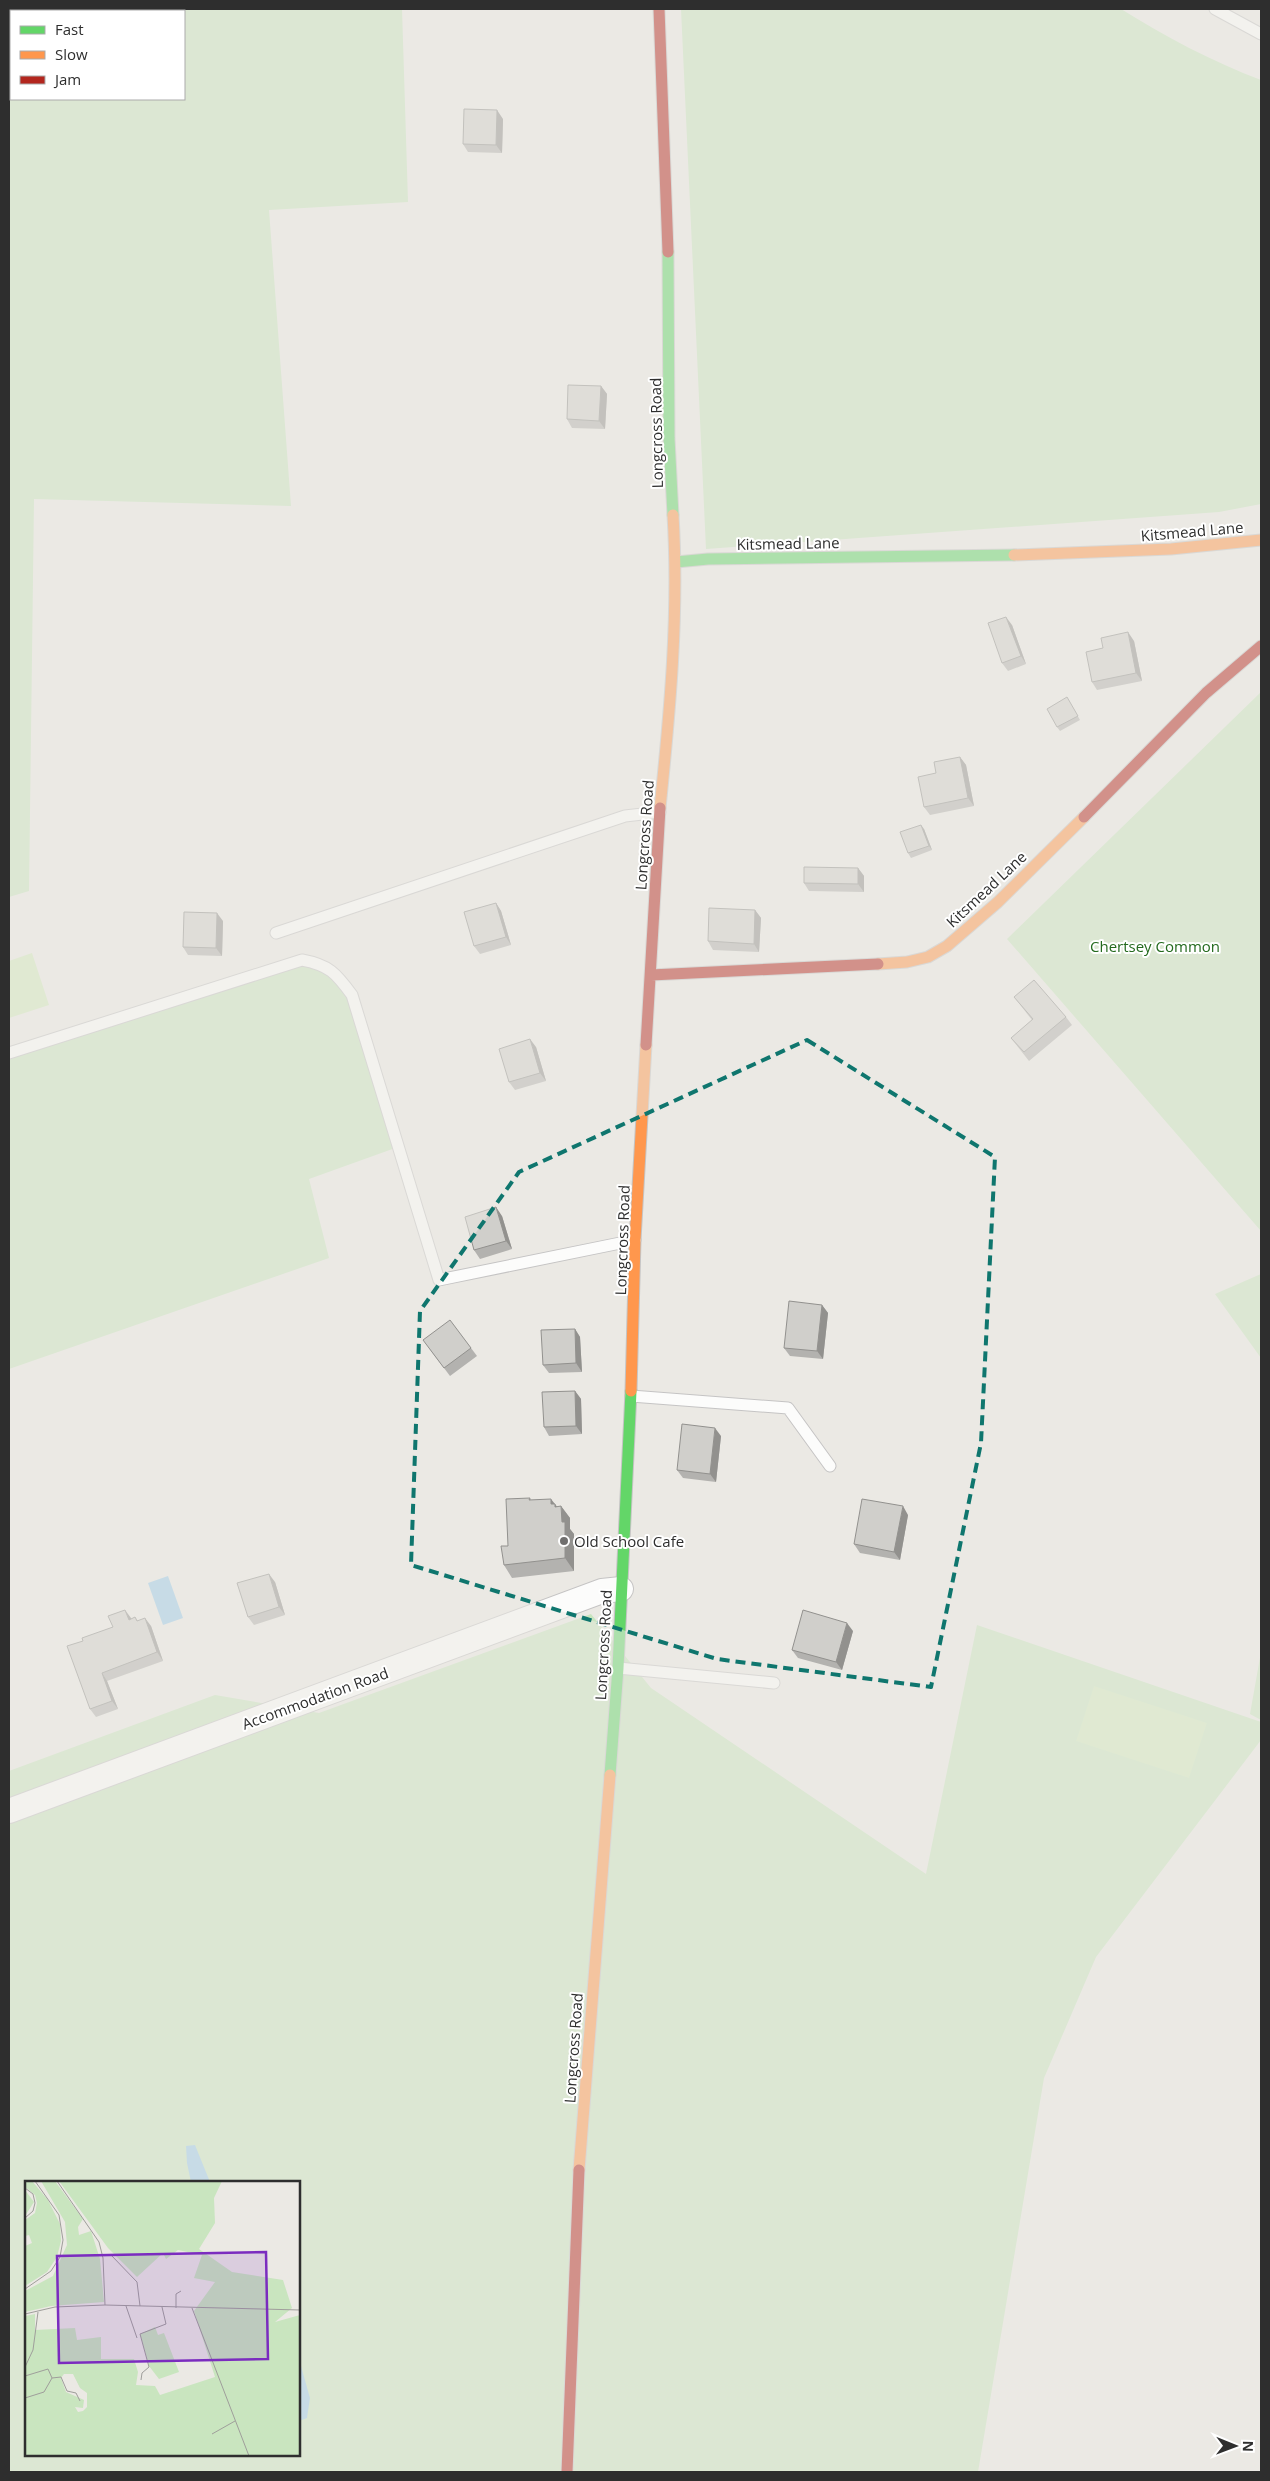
<svg xmlns="http://www.w3.org/2000/svg" width="1270" height="2481" viewBox="0 0 1270 2481" font-family="'Open Sans',sans-serif">
	<rect width="100%" height="100%" fill="#ebe9e4"/>
	<path fill="#c9e5bf" fill-rule="evenodd" d="M 9,9 L 402,9 L 408,202 L 269,210 L 291,506 L 34,499 L 29,891 L 9,897 ZM 184,11 L 184,99 L 11,99 L 11,11 Z
		M 681,9 L 1121,9 C 1166,37 1211,61 1261,80 L 1261,504 L 1219,512 L 706,549 Z
		M 1261,692 L 1261,1231 L 1007,939 Z
		M 302,960 L 321,963 L 352,995 L 398,1147 L 309,1179 L 329,1258 L 9,1369 L 9,1053 Z
		M 1261,1274 L 1261,1358 L 1215,1294 Z
		M 591,1614 L 651,1688 L 926,1874 L 977,1625 L 1261,1722 L 1261,1740 L 1096,1957 L 1044,2078 L 978,2472 L 9,2472 L 9,1771 L 215,1695 L 319,1713 ZM 26,2182 L 299,2182 L 299,2455 L 26,2455 Z
		M 1261,1652 L 1261,1720 L 1250,1714 Z"/>
	<path fill="#d2e9bd" d="M 32,953 L 49,1005 L 9,1018 L 9,961 Z
		M 1094,1686 L 1207,1723 L 1189,1778 L 1076,1741 Z"/>
	<path fill="#9ccbe9" d="M 168,1576 L 183,1618 L 163,1625 L 148,1583 Z
		M 195,2145 L 210,2182 L 191,2182 L 187,2163 L 186,2146 Z
		M 299,2359 L 310,2398 L 307,2418 L 299,2421 Z"/>
	<g fill="none" stroke-linecap="round" stroke-linejoin="round">
		<defs>
			<path id="lane" d="M 1215,9 L 1261,34
				M 276,933 L 625,816 L 660,812
				M 9,1053 L 302,960 C 329,965 336,973 352,995 L 439,1280 L 635,1240
				M 631,1396 L 788,1408 L 830,1466
				M 618,1668 L 774,1683"/>
			<path id="street" d="M 9,1811 L 602,1591 L 621,1589"/>
			<path id="fast" d="M 668,252 L 669,438 L 673,515
				M 676,562 L 708,559 L 1014,555
				M 610,1775 L 618,1668 L 631,1391"/>
			<path id="slow" d="M 1014,555 L 1171,549 L 1261,540
				M 660,808 C 670,710 679,614 673,515
				M 878,964 L 907,962 L 928,957 L 947,946 L 998,902 L 1084,817
				M 631,1391 L 635,1240 L 646,1045
				M 579,2170 L 610,1775"/>
			<path id="jam" d="M 659,9 L 668,252
				M 1084,817 L 1206,693 L 1261,646
				M 651,975 L 878,964
				M 646,1045 L 660,808
				M 567,2472 L 579,2170"/>
		</defs>
		<use href="#lane" stroke="#c5c4c4" stroke-width="13"/>
		<use href="#street" stroke="#c5c4c4" stroke-width="26"/>
		<use href="#fast" stroke="#c5c4c4" stroke-width="13"/>
		<use href="#slow" stroke="#c5c4c4" stroke-width="13"/>
		<use href="#jam" stroke="#c5c4c4" stroke-width="13"/>
		<use href="#lane" stroke="#fcfcfb" stroke-width="11"/>
		<use href="#street" stroke="#fcfcfb" stroke-width="24"/>
		<use href="#fast" stroke="#63d668" stroke-width="11"/>
		<use href="#slow" stroke="#ff974d" stroke-width="11"/>
		<use href="#jam" stroke="#b3261e" stroke-width="11"/>
	</g>
	<path fill="#b3b2af" d="M 503,119 L 502,153 L 468,152 L 463,144 Z
		M 601,386 L 607,394 L 605,429 L 572,428 L 567,419 Z
		M 1012,625 L 1026,664 L 1008,671 L 1002,663 Z
		M 1134,641 L 1142,681 L 1097,690 L 1092,682 L 1103,648 Z
		M 1067,697 L 1080,720 L 1060,731 L 1057,727 Z
		M 960,757 L 966,765 L 974,806 L 930,815 L 924,807 L 936,773 Z
		M 924,829 L 932,850 L 911,858 L 908,853 Z
		M 858,868 L 864,876 L 864,892 L 809,891 L 804,883 Z
		M 496,903 L 501,911 L 511,945 L 480,954 L 474,946 Z
		M 755,910 L 761,918 L 759,952 L 713,950 L 708,941 Z
		M 223,921 L 222,956 L 188,955 L 183,947 Z
		M 1014,997 L 1066,1017 L 1072,1025 L 1029,1061 L 1011,1038 L 1032,1020 Z
		M 536,1047 L 546,1081 L 515,1090 L 509,1082 Z
		M 502,1216 L 512,1249 L 480,1259 L 474,1250 Z
		M 822,1305 L 828,1313 L 823,1359 L 790,1356 L 784,1348 Z
		M 575,1329 L 580,1337 L 582,1372 L 549,1373 L 543,1365 Z
		M 429,1348 L 471,1348 L 477,1356 L 450,1376 Z
		M 575,1391 L 581,1399 L 582,1434 L 549,1436 L 544,1427 Z
		M 721,1436 L 716,1482 L 683,1478 L 677,1470 Z
		M 530,1498 L 531,1500 L 555,1504 L 557,1507 L 561,1506 L 570,1518 L 570,1529 L 574,1534 L 574,1571 L 512,1578 L 504,1565 L 508,1546 Z
		M 908,1515 L 900,1560 L 860,1553 L 854,1544 Z
		M 275,1582 L 285,1615 L 254,1625 L 248,1617 Z
		M 135,1617 L 138,1621 L 151,1626 L 163,1661 L 107,1681 L 118,1709 L 96,1717 L 90,1709 L 83,1641 Z
		M 853,1631 L 842,1670 L 798,1658 L 792,1650 Z"/>
	<path fill="#92918e" d="M 497,110 L 503,119 L 502,153 L 496,145 Z
		M 601,386 L 607,394 L 605,429 L 599,421 Z
		M 1006,617 L 1012,625 L 1026,664 L 1021,656 Z
		M 1128,632 L 1134,641 L 1142,681 L 1136,673 Z
		M 960,757 L 966,765 L 974,806 L 968,798 Z
		M 921,825 L 924,829 L 932,850 L 929,846 Z
		M 858,868 L 864,876 L 864,892 L 858,884 Z
		M 496,903 L 501,911 L 511,945 L 506,937 Z
		M 755,910 L 761,918 L 759,952 L 754,944 Z
		M 217,913 L 223,921 L 222,956 L 216,948 Z
		M 530,1039 L 536,1047 L 546,1081 L 540,1073 Z
		M 496,1207 L 502,1216 L 512,1249 L 506,1241 Z
		M 822,1305 L 828,1313 L 823,1359 L 817,1351 Z
		M 575,1329 L 580,1337 L 582,1372 L 576,1363 Z
		M 575,1391 L 581,1399 L 582,1434 L 576,1426 Z
		M 715,1428 L 721,1436 L 716,1482 L 710,1474 Z
		M 551,1499 L 562,1513 L 561,1506 L 570,1518 L 570,1529 L 574,1534 L 574,1571 L 565,1558 L 551,1504 Z
		M 903,1506 L 908,1515 L 900,1560 L 894,1552 Z
		M 269,1574 L 275,1582 L 285,1615 L 279,1607 Z
		M 125,1610 L 131,1618 L 135,1628 L 129,1620 Z
		M 145,1618 L 151,1626 L 163,1661 L 157,1652 Z
		M 847,1623 L 853,1631 L 842,1670 L 836,1662 Z
		M 102,1673 L 107,1681 L 118,1709 L 112,1701 Z"/>
	<path fill="#d0cfcb" stroke="#92918e" d="M 464,109 L 497,110 L 496,145 L 463,144 Z
		M 568,385 L 601,386 L 599,421 L 567,419 Z
		M 1006,617 L 1021,656 L 1002,663 L 988,623 Z
		M 1128,632 L 1136,673 L 1092,682 L 1086,652 L 1103,648 L 1101,638 Z
		M 1067,697 L 1078,716 L 1057,727 L 1047,709 Z
		M 960,757 L 968,798 L 924,807 L 918,777 L 936,773 L 934,762 Z
		M 921,825 L 929,846 L 908,853 L 900,832 Z
		M 804,867 L 858,868 L 858,884 L 804,883 Z
		M 496,903 L 506,937 L 474,946 L 464,912 Z
		M 709,908 L 755,910 L 754,944 L 708,941 Z
		M 184,912 L 217,913 L 216,948 L 183,947 Z
		M 1034,980 L 1066,1017 L 1024,1052 L 1011,1038 L 1033,1019 L 1014,997 Z
		M 530,1039 L 540,1073 L 509,1082 L 499,1049 Z
		M 496,1207 L 506,1241 L 474,1250 L 465,1217 Z
		M 789,1301 L 822,1305 L 817,1351 L 784,1348 Z
		M 450,1320 L 471,1348 L 444,1368 L 423,1340 Z
		M 575,1329 L 576,1363 L 543,1365 L 541,1330 Z
		M 575,1391 L 576,1426 L 544,1427 L 542,1392 Z
		M 682,1424 L 715,1428 L 710,1474 L 677,1470 Z
		M 530,1498 L 529,1500 L 551,1499 L 551,1504 L 555,1504 L 555,1507 L 561,1506 L 562,1522 L 565,1522 L 565,1558 L 504,1565 L 501,1546 L 508,1546 L 506,1499 Z
		M 862,1499 L 903,1506 L 894,1552 L 854,1544 Z
		M 269,1574 L 279,1607 L 248,1617 L 237,1583 Z
		M 125,1610 L 129,1620 L 135,1617 L 137,1621 L 145,1618 L 157,1652 L 102,1673 L 112,1701 L 90,1709 L 67,1646 L 83,1641 L 82,1638 L 113,1627 L 108,1616 Z
		M 803,1610 L 847,1623 L 836,1662 L 792,1650 Z"/>
	<path d="M0 0H1270V2481H0ZM 807,1040 L 995,1157 L 981,1443 L 931,1687 L 717,1659 L 411,1565 L 420,1311 L 519,1172 Z" fill="#ebe9e4" fill-opacity=".55" fill-rule="evenodd"/>
	<path fill="none" stroke="#0f766e" stroke-width="4" stroke-dasharray="10 6" stroke-linejoin="round" d="M 807,1040 L 995,1157 L 981,1443 L 931,1687 L 717,1659 L 411,1565 L 420,1311 L 519,1172 Z"/>
	<circle fill="#706f6e" stroke="#fff" stroke-width="2" cx="564" cy="1541" r="5"/>
	<g text-anchor="middle" dominant-baseline="central" stroke-width="4" stroke-linejoin="round" paint-order="stroke">
		<g font-size="15" fill="#2e2e2e" stroke="#fff">
			<text transform="translate(656 433) rotate(-91)">Longcross Road</text>
			<text transform="translate(1192 531) rotate(-5)">Kitsmead Lane</text>
			<text transform="translate(788 543) rotate(-1)">Kitsmead Lane</text>
			<text transform="translate(644 835) rotate(-86)">Longcross Road</text>
			<text transform="translate(986 889) rotate(-43)">Kitsmead Lane</text>
			<text transform="translate(622 1240) rotate(-88)">Longcross Road</text>
			<text transform="translate(603 1645) rotate(-87)">Longcross Road</text>
			<text transform="translate(315 1698) rotate(-20)">Accommodation Road</text>
			<text transform="translate(573 2048) rotate(-86)">Longcross Road</text>
		</g>
		<g font-size="15" fill="#246a1e" stroke="#fff">
			<text x="1155" y="946">Chertsey Common</text>
		</g>
		<g font-size="15" fill="#2e2e2e" stroke="#fff" text-anchor="start">
			<text x="574" y="1541">Old School Cafe</text>
		</g>
	</g>
	<g transform="translate(25 2181)">
		<rect width="275" height="275" fill="#ebe9e4"/>
		<path d="M 0,0 L 7,0 L 23,19 L 35,43 L 36,60 L 32,76 L 22,91 L 0,105 L 0,65 L 7,62 L 4,54 L 0,55 L 0,39 L 10,32 L 12,22 L 10,14 L 0,6 ZM 16,0 L 30,0 L 58,38 L 53,46 L 54,54 L 66,50 L 75,78 L 79,121 L 26,125 L 0,131 L 0,110 L 28,95 L 42,64 L 40,41 ZM 34,0 L 197,0 L 189,17 L 190,42 L 174,68 L 207,91 L 258,99 L 267,127 L 250,141 L 275,134 L 275,275 L 0,275 L 0,135 L 10,133 L 10,149 L 50,147 L 52,159 L 76,156 L 76,178 L 109,178 L 113,191 L 111,204 L 130,205 L 135,214 L 190,196 L 169,130 L 190,101 L 169,97 L 177,74 L 153,69 L 141,78 L 138,72 L 112,96 L 83,67 ZM 39,193 L 48,193 L 55,207 L 62,212 L 62,226 L 58,230 L 53,231 L 50,226 L 58,227 L 59,219 L 41,211 L 36,197 ZM 0,9 L 9,21 L 0,35 ZM 130,146 L 133,154 L 139,152 L 154,191 L 134,198 L 124,185 L 115,153 Z" fill="#c9e5bf" fill-rule="evenodd"/>
		<path fill="none" stroke="#9f9e9b" stroke-width="1" d="M 32,0 L 74,61 L 78,77 L 80,124M 0,7 L 8,13 L 10,22 L 8,30 L 0,37M 78,74 L 86,74 L 112,101 L 115,125M 0,108 L 26,90 L 35,76 L 38,59 L 34,34 L 10,0M 101,125 L 112,157M 151,127 L 151,113 L 156,110M 167,127 L 224,275M 0,133 L 30,126 L 80,124 L 275,129M 0,186 L 8,169 L 13,131M 0,195 L 23,188 L 27,197M 116,199 L 117,192 L 124,186 L 115,153 L 141,143 L 137,126M 0,217 L 19,211 L 27,197 L 36,196 L 42,210 L 51,212 L 55,220M 187,253 L 210,240"/>
		<path fill="#7b2cbf" fill-opacity="0.15" stroke="#7b2cbf" stroke-width="2.5" d="M 241,71 L 243,178 L 34,182 L 32,75 Z"/>
		<rect width="275" height="275" fill="none" stroke="#2e2e2e" stroke-width="2.5"/>
	</g>
	<rect width="1270" height="2481" fill="none" stroke="#2e2e2e" stroke-width="20"/>
	<rect x="10" y="10" width="175" height="90" fill="#ffffff" stroke="#ababab"/>
	<rect x="20" y="26" width="25" height="8" fill="#63d668" stroke="#ababab"/>
	<text x="55" y="35" font-size="15" fill="#2e2e2e">Fast</text>
	<rect x="20" y="51" width="25" height="8" fill="#ff974d" stroke="#ababab"/>
	<text x="55" y="60" font-size="15" fill="#2e2e2e">Slow</text>
	<rect x="20" y="76" width="25" height="8" fill="#b3261e" stroke="#ababab"/>
	<text x="55" y="85" font-size="15" fill="#2e2e2e">Jam</text>
	<g transform="translate(1235 2446) rotate(91)" stroke="#ffffff" stroke-width="4" paint-order="stroke">
	<path d="M0-4L9 19L0 12L-9 19Z" fill="#2e2e2e"/>
	<text y="-8" font-size="14" font-weight="bold" text-anchor="middle" fill="#2e2e2e">N</text>
	</g>
</svg>
